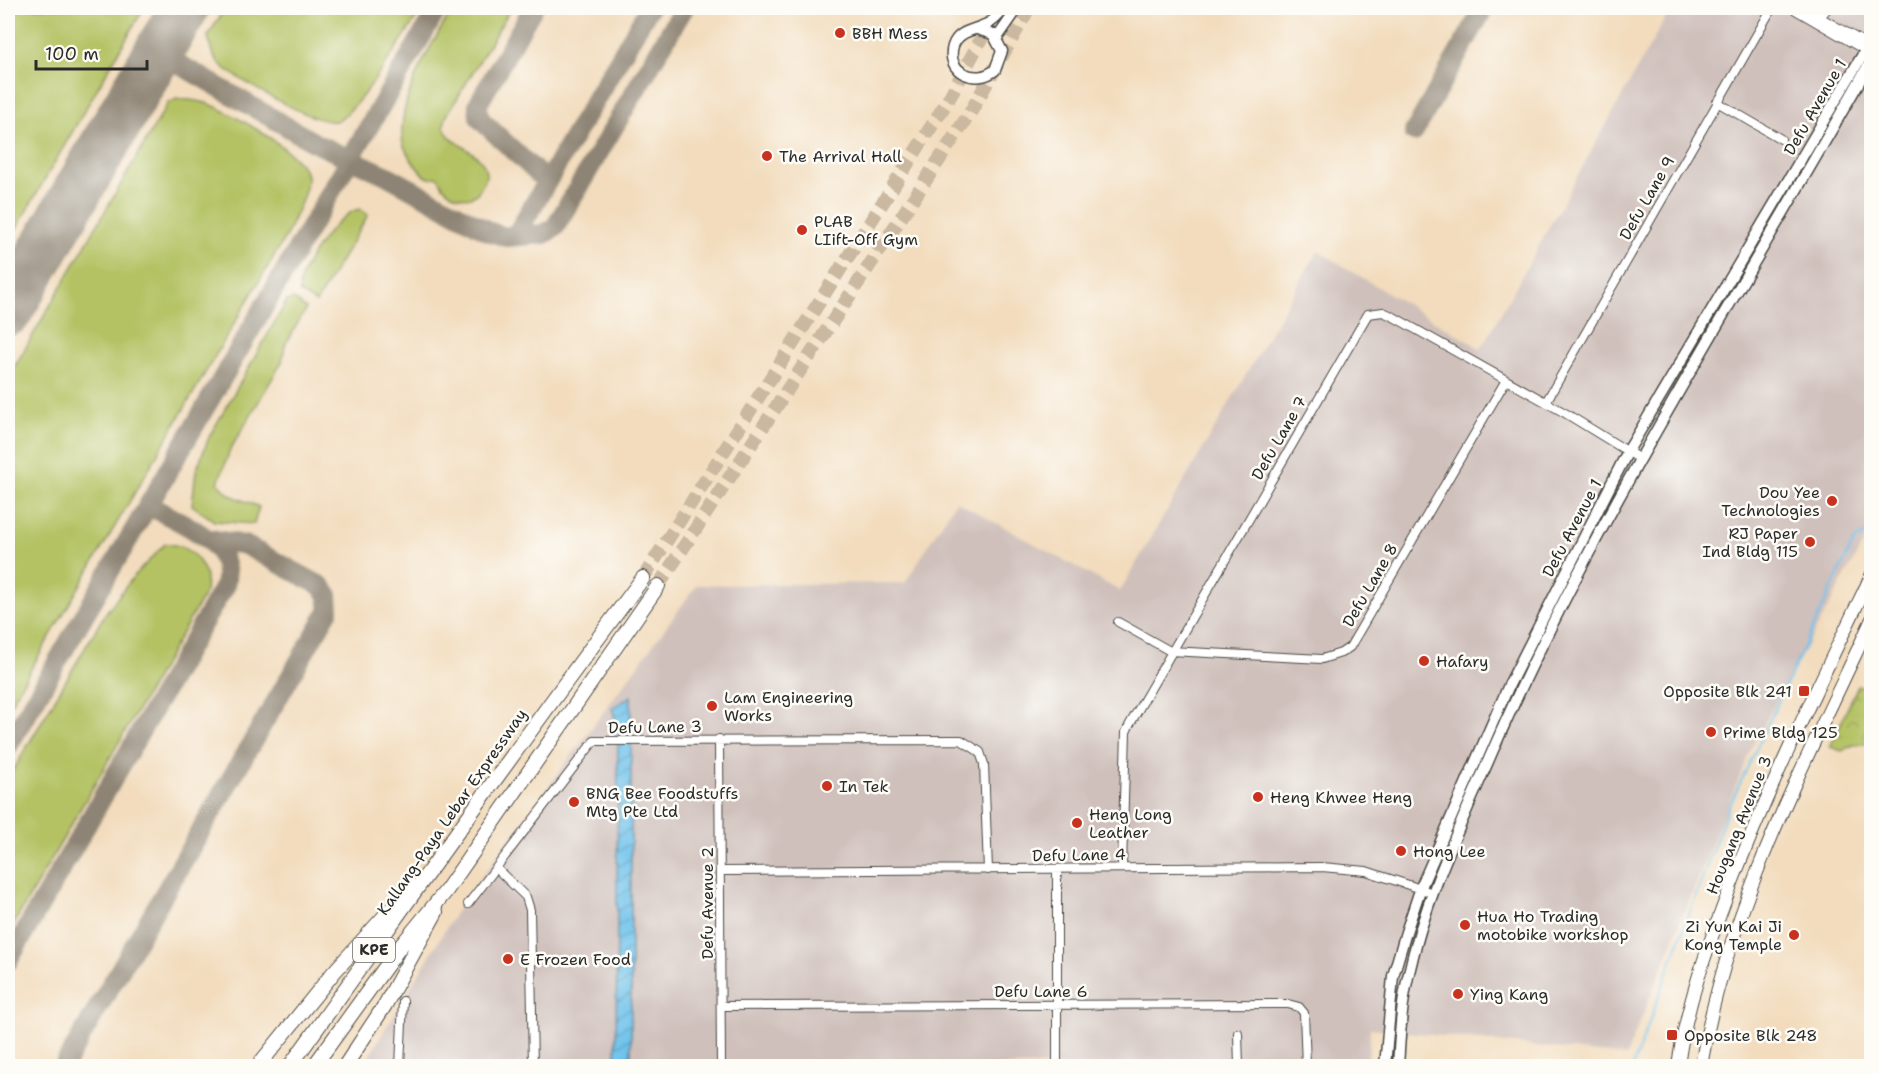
<svg xmlns="http://www.w3.org/2000/svg" width="1879" height="1074" viewBox="0 0 1879 1074" font-family="'Shantell Sans',sans-serif">
	<defs>
		<pattern id="park-crowns" width="20" height="18" patternUnits="userSpaceOnUse" patternTransform="scale(1.5)"><rect width="20" height="18" fill="#b4c264"/><path d="M2 6a3 3 0 1 1 6 0M12 15a3 3 0 1 1 6 0" fill="none" stroke="#939e53"/></pattern>
		<pattern id="water-waves" width="16" height="10" patternUnits="userSpaceOnUse" patternTransform="scale(1.5)"><rect width="16" height="10" fill="#70c3ec"/><path d="M0 5q4-4 8 0t8 0" fill="none" stroke="#5c9fbf"/></pattern>
	</defs>
	<rect width="100%" height="100%" fill="#fdfcf7"/>
	<filter id="ink" filterUnits="userSpaceOnUse"><feTurbulence type="fractalNoise" baseFrequency=".0167" numOctaves="2"/><feDisplacementMap in="SourceGraphic" scale="12" xChannelSelector="R" yChannelSelector="G"/><feConvolveMatrix kernelMatrix="1 2 1 2 8 2 1 2 1" color-interpolation-filters="sRGB"/></filter>
	<filter id="wash" filterUnits="userSpaceOnUse"><feTurbulence type="fractalNoise" baseFrequency=".008" numOctaves="4" result="noise"/><feDisplacementMap in="SourceGraphic" scale="24" xChannelSelector="R" yChannelSelector="G"/><feGaussianBlur stdDeviation="1.35" result="paint"/><feColorMatrix in="noise" values="0 0 0 0 0 0 0 0 0 0 0 0 0 0 0 0 0 1.4 0 .05"/><feComposite in="paint" operator="in"/></filter>
	<g filter="url(#wash)">
		<rect width="100%" height="100%" fill="#f2dcbd"/>
		<path fill="#cfc0bb" d="M 1671,8 L 1871,8 L 1871,529 L 1752,746 L 1626,1056 L 1370,1028 L 1368,1066 L 363,1066 L 456,912 L 697,585 L 905,583 L 956,501 L 1120,591 L 1318,251 L 1481,349 Z"/>
		<path fill="#b4c264" stroke="#707648" stroke-width="1.5" d="M 8,8 L 144,8 L 8,243 Z
			M 225,8 L 423,8 C 409,28 356,115 336,121 C 318,126 236,79 221,65 C 212,57 210,47 208,36 Z
			M 453,8 L 511,8 L 446,117 L 444,125 C 446,147 487,149 486,176 C 486,181 481,188 478,192 C 469,203 451,196 443,186 C 441,184 441,180 438,178 C 435,175 434,179 430,178 C 420,176 402,148 402,138 C 400,92 431,46 453,8 Z
			M 177,99 C 188,100 198,100 209,104 C 230,112 304,153 307,177 C 308,194 293,218 287,234 L 8,708 L 8,378 L 168,103 Z
			M 360,209 L 368,215 L 316,303 L 300,293 C 293,272 339,211 360,209 Z
			M 294,299 L 306,309 L 285,345 L 282,362 L 230,450 L 218,483 L 230,495 L 259,507 L 254,524 L 214,521 L 192,505 L 196,471 L 209,437 L 287,301 Z
			M 165,544 C 192,544 213,569 204,595 L 8,934 L 8,779 L 105,614 L 134,576 Z"/>
		<path fill="url(#park-crowns)" stroke="#707648" stroke-width="1.5" d="M 1858,685 L 1871,691 L 1871,743 L 1853,745 L 1842,751 L 1830,747 Z"/>
		<path fill="url(#water-waves)" stroke="#4e778c" stroke-width="1.5" d="M 631,696 L 631,1066 L 616,1066 L 618,729 L 612,708 Z"/>
		<g fill="none" stroke-linecap="round" stroke-linejoin="round">
			<path stroke="#70c3ec" stroke-width="2" d="M 1633,1066 L 1727,811 L 1854,541 L 1872,529"/>
			<path stroke="#8e8474" stroke-width="20" d="M 533,8 L 478,104 L 479,117 L 483,122 L 546,181
				M 158,52 L 315,143 L 386,175 L 490,232 L 507,237 L 517,233 L 649,8
				M 1414,132 L 1484,8
				M 507,237 L 544,234 L 555,227 L 684,8
				M 8,746 L 438,8
				M 8,961 L 225,585 C 236,541 179,523 148,505
				M 64,1066 L 329,610 L 328,595 L 321,586 L 245,545 L 205,538"/>
			<path stroke="#8e8474" stroke-width="50" d="M 8,311 L 184,8"/>
		</g>
	</g>
	<g filter="url(#ink)">
		<g fill="none" stroke-linecap="round" stroke-linejoin="round">
			<path stroke="#cab9a0" stroke-width="14" stroke-dasharray="14 7" stroke-linecap="butt" d="M 643,578 L 947,102 L 998,8
				M 658,586 L 970,113 L 1029,8"/>
			<defs>
				<path id="minor" d="M 1792,8 L 1868,52
					M 1804,8 L 1872,47
					M 1820,17 L 1828,8
					M 1717,102 L 1781,139
					M 1546,402 L 1772,8
					M 1118,622 L 1170,651 L 1322,659 L 1341,653 L 1350,647 L 1506,380
					M 719,739 L 721,1066
					M 1122,867 L 1126,732 L 1130,724 L 1368,314 L 1383,312 L 1392,316 L 1565,413 L 1640,459
					M 496,868 L 526,897 L 530,910 L 533,1066
					M 721,871 L 1322,867 L 1366,871 L 1433,893
					M 468,904 L 594,741 L 961,740 L 980,752 L 984,764 L 988,870
					M 721,1006 L 1288,1004 L 1299,1007 L 1304,1013 L 1306,1066
					M 1238,1033 L 1239,1066
					M 400,1066 L 403,1001
					M 1057,1066 L 1057,869"/>
				<path id="secondary" d="M 977,29 L 993,34 L 1002,51 L 995,70 C 977,85 945,73 953,46 C 959,28 979,31 992,21 C 997,18 1001,12 1005,8
					M 997,38 L 1018,8
					M 1385,1066 L 1393,976 L 1406,932 L 1421,887 L 1509,685 L 1628,451 L 1872,39
					M 1398,1066 C 1400,1037 1401,1006 1408,977 C 1425,898 1461,824 1493,750 C 1598,510 1743,288 1872,59"/>
				<path id="trunk" d="M 1678,1066 C 1686,1005 1708,946 1730,888 C 1771,781 1822,678 1872,574
					M 1701,1066 C 1727,908 1805,764 1872,619"/>
				<path id="motorway" d="M 258,1066 L 334,972 L 412,886
					M 290,1066 C 407,903 522,739 643,578
					M 314,1066 L 400,947 L 446,891 L 658,586
					M 345,1066 L 385,1005 L 436,912"/>
			</defs>
			<use href="#minor" stroke="#494641" stroke-width="10"/>
			<use href="#secondary" stroke="#494641" stroke-width="13"/>
			<use href="#trunk" stroke="#494641" stroke-width="14"/>
			<use href="#motorway" stroke="#494641" stroke-width="16"/>
			<use href="#minor" stroke="#fff" stroke-width="8"/>
			<use href="#secondary" stroke="#fff" stroke-width="10"/>
			<use href="#trunk" stroke="#fff" stroke-width="12"/>
			<use href="#motorway" stroke="#fff" stroke-width="14"/>
		</g>
	</g>
	<g fill="#c8321e" stroke="#fdfcf7" stroke-width="2">
		<circle cx="840" cy="33" r="6"/>
		<circle cx="767" cy="156" r="6"/>
		<circle cx="802" cy="230" r="6"/>
		<circle cx="1832" cy="501" r="6"/>
		<circle cx="1810" cy="542" r="6"/>
		<circle cx="1424" cy="661" r="6"/>
		<rect x="1798" y="685" width="12" height="12" rx="3"/>
		<circle cx="712" cy="706" r="6"/>
		<circle cx="1711" cy="732" r="6"/>
		<circle cx="827" cy="786" r="6"/>
		<circle cx="1258" cy="797" r="6"/>
		<circle cx="574" cy="802" r="6"/>
		<circle cx="1077" cy="823" r="6"/>
		<circle cx="1401" cy="851" r="6"/>
		<circle cx="1465" cy="925" r="6"/>
		<circle cx="1794" cy="935" r="6"/>
		<circle cx="508" cy="959" r="6"/>
		<circle cx="1458" cy="994" r="6"/>
		<rect x="1666" y="1029" width="12" height="12" rx="3"/>
	</g>
	<g text-anchor="middle" dominant-baseline="central" stroke-width="5" stroke-linejoin="round" paint-order="stroke">
		<rect fill="#fdfcf7" stroke="#6a6a68" stroke-width="1.5" x="353" y="938" width="42" height="24" rx="4.5"/>
		<g font-size="15" font-weight="bold" fill="#2b2b2b">
			<text x="374" y="950">KPE</text>
		</g>
		<g font-size="16" fill="#2b2b2b" stroke="#fdfcf7" text-anchor="start">
			<text x="852" y="33">BBH Mess</text>
			<text x="779" y="156">The Arrival Hall</text>
			<text x="814" y="221">PLAB<tspan x="814" dy="18">LIift-Off Gym</tspan></text>
			<text x="1820" y="492" text-anchor="end">Dou Yee<tspan x="1820" dy="18">Technologies</tspan></text>
			<text x="1798" y="533" text-anchor="end">RJ Paper<tspan x="1798" dy="18">Ind Bldg 115</tspan></text>
			<text x="1436" y="661">Hafary</text>
			<text x="1792" y="691" text-anchor="end">Opposite Blk 241</text>
			<text x="724" y="697">Lam Engineering<tspan x="724" dy="18">Works</tspan></text>
			<text x="1723" y="732">Prime Bldg 125</text>
			<text x="839" y="786">In Tek</text>
			<text x="586" y="793">BNG Bee Foodstuffs<tspan x="586" dy="18">Mtg Pte Ltd</tspan></text>
			<text x="1270" y="797">Heng Khwee Heng</text>
			<text x="1089" y="814">Heng Long<tspan x="1089" dy="18">Leather</tspan></text>
			<text x="1413" y="851">Hong Lee</text>
			<text x="1477" y="916">Hua Ho Trading<tspan x="1477" dy="18">motobike workshop</tspan></text>
			<text x="1782" y="926" text-anchor="end">Zi Yun Kai Ji<tspan x="1782" dy="18">Kong Temple</tspan></text>
			<text x="520" y="959">E Frozen Food</text>
			<text x="1470" y="994">Ying Kang</text>
			<text x="1684" y="1035">Opposite Blk 248</text>
		</g>
		<g font-size="16" fill="#2b2b2b" stroke="#fdfcf7">
			<text transform="translate(1815 107) rotate(-60)">Defu Avenue 1</text>
			<text transform="translate(1647 198) rotate(-60)">Defu Lane 9</text>
			<text transform="translate(1279 438) rotate(-60)">Defu Lane 7</text>
			<text transform="translate(1572 528) rotate(-62)">Defu Avenue 1</text>
			<text transform="translate(1370 585) rotate(-60)">Defu Lane 8</text>
			<text transform="translate(655 727) rotate(-1)">Defu Lane 3</text>
			<text transform="translate(452 812) rotate(-55)">Kallang-Paya Lebar Expressway</text>
			<text transform="translate(1739 825) rotate(-68)">Hougang Avenue 3</text>
			<text transform="translate(1079 855) rotate(-1)">Defu Lane 4</text>
			<text transform="translate(707 903) rotate(-90)">Defu Avenue 2</text>
			<text x="1041" y="991">Defu Lane 6</text>
		</g>
	</g>
	<rect width="1879" height="1074" fill="none" stroke="#fdfcf7" stroke-width="30"/>
	<path d="M36 60v9h111v-9" fill="none" stroke="#2b2b2b" stroke-width="3"/>
	<text x="45" y="60" font-size="18" fill="#2b2b2b" stroke="#fdfcf7" stroke-width="4.5" paint-order="stroke">100 m</text>
</svg>
